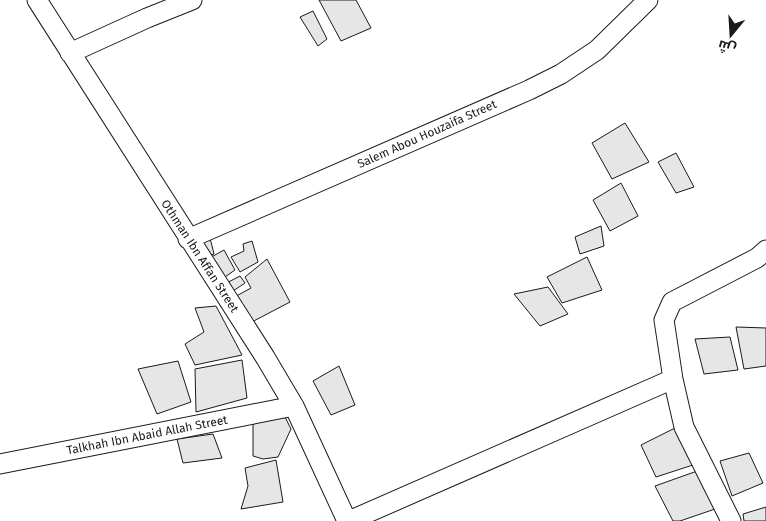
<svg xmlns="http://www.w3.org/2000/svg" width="766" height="521" viewBox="0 0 766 521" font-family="'Fira Sans',Cairo,sans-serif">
	<rect width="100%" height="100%" fill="#fff"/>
	<path fill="#e6e6e6" stroke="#1a1a1a" d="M 319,0 L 356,0 L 371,28 L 341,41 Z
		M 313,11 L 327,39 L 318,46 L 300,17 Z
		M 625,123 L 649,162 L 612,179 L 592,143 Z
		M 676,153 L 694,187 L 676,193 L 658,162 Z
		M 621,183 L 638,216 L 610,231 L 593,200 Z
		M 601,226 L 604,246 L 580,254 L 575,237 Z
		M 209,234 L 214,254 L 205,257 L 197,237 Z
		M 252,241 L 258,262 L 240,272 L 231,257 L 244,251 L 243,244 Z
		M 224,250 L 235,270 L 219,281 L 206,260 Z
		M 587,257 L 602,290 L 562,303 L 547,277 Z
		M 267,259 L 290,302 L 248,324 L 231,299 L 251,288 L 245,277 Z
		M 240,276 L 245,283 L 227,295 L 221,286 Z
		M 548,287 L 568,314 L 540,326 L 514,294 Z
		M 216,306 L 242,355 L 195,365 L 185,344 L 204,332 L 195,308 Z
		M 736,327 L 766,328 L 766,366 L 744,369 Z
		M 730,337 L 738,370 L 704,374 L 695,339 Z
		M 242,360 L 247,398 L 196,412 L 195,369 Z
		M 178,361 L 191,402 L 157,414 L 138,369 Z
		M 339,366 L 355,405 L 331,415 L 313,381 Z
		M 284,415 L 291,429 L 278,457 L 263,459 L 253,456 L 253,424 Z
		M 679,426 L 696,464 L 656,477 L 641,445 Z
		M 213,434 L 222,458 L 183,463 L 177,439 Z
		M 749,453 L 763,483 L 732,496 L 720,461 Z
		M 276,460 L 283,502 L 241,509 L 248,486 L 245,468 Z
		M 700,470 L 715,509 L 680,521 L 673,521 L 655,486 Z
		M 766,507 L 766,521 L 744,521 L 743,514 Z"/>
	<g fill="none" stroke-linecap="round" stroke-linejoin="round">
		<defs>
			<path id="street" d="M 37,0 L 265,357 L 294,406 L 347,521
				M 70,53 L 147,18 L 192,0
				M 188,239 L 529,90 L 561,74 L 597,50 L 648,0
				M 0,464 L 294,406
				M 349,521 L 673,379
				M 731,521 L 684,427 L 673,379 L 664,320 L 672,302 L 757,258 L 766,250"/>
		</defs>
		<use href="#street" stroke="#1a1a1a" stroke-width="21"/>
		<use href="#street" stroke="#fff" stroke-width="19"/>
	</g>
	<g text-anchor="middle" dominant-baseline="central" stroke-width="4" stroke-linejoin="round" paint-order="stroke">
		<g font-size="12" fill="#1a1a1a" stroke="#fff">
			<text transform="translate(427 134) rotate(-24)">Salem Abou Houzaifa Street</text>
			<text transform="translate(200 256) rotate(57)">Othman Ibn Affan Street</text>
			<text transform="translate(147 435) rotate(-11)">Talkhah Ibn Abaid Allah Street</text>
		</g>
	</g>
	<g transform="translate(731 35) rotate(198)" stroke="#ffffff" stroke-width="4" paint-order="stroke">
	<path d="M0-4L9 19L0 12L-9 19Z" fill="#1a1a1a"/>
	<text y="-8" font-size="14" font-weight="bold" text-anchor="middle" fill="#1a1a1a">ش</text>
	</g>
</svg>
